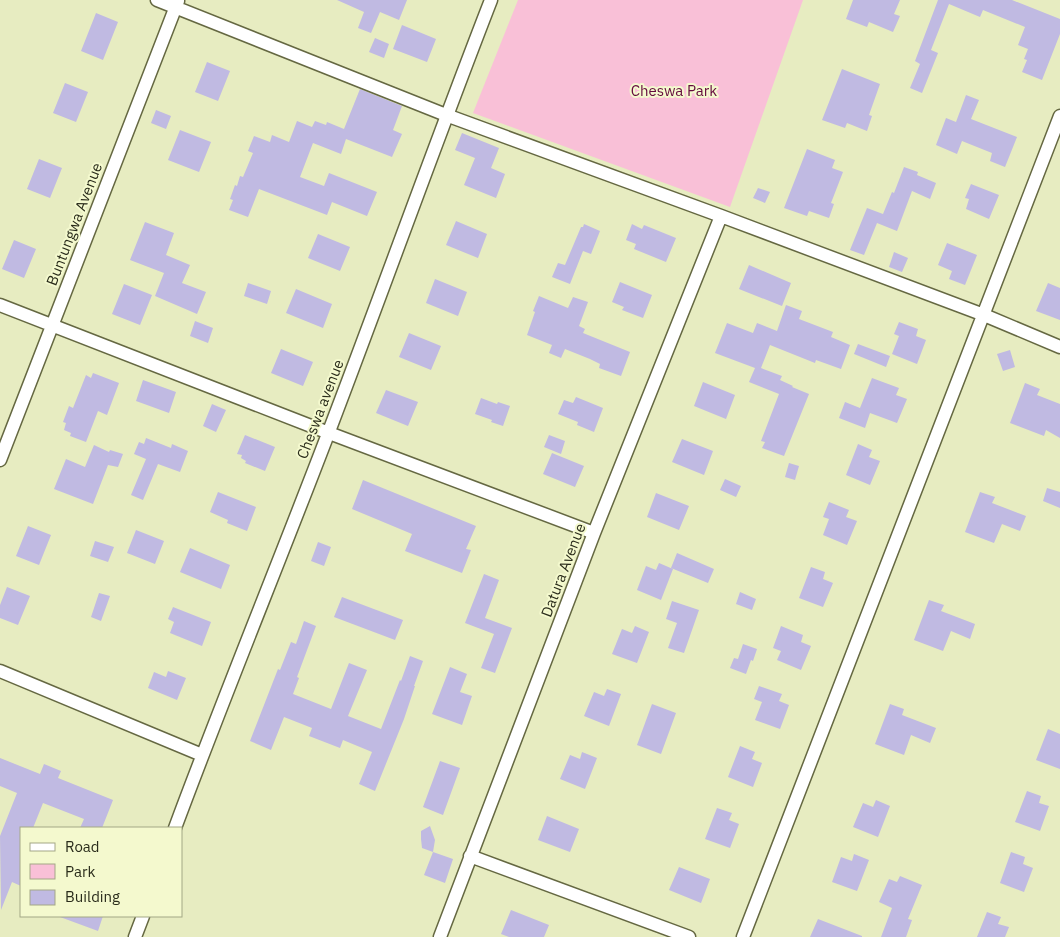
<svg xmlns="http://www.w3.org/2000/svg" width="1060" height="937" viewBox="0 0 1060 937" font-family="'IBM Plex Sans',sans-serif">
	<rect width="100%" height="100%" fill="#e7ecc1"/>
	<path fill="#f9c0d7" d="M 518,0 L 803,0 L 730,207 L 473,113 Z"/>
	<path fill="#c0bae2" d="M 337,0 L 407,0 L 399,20 L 380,12 L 371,33 L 358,28 L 364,12 Z
		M 853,0 L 900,0 L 894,14 L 900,16 L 893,32 L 869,22 L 867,27 L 846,19 Z
		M 938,0 L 1012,0 L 1060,19 L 1060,34 L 1042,80 L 1022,72 L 1027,60 L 1024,59 L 1028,49 L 1018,45 L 1025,27 L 983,10 L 980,17 L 949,4 L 931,50 L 938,53 L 922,93 L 910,88 L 920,64 L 915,61 Z
		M 96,13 L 118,22 L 103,60 L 81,51 Z
		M 402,25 L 436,39 L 427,62 L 393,49 Z
		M 375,38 L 389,44 L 384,58 L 369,52 Z
		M 207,62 L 230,71 L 218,101 L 195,92 Z
		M 842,69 L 880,84 L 869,115 L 872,116 L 867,131 L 847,123 L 845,128 L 822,120 Z
		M 65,83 L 88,92 L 76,122 L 53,113 Z
		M 360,89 L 402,106 L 393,130 L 402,134 L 392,157 L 346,139 L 341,154 L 313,143 L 300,177 L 324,186 L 329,173 L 377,192 L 367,216 L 332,202 L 327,215 L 259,189 L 248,217 L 229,210 L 233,200 L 230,199 L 235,185 L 237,186 L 240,176 L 243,177 L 253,153 L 248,151 L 254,136 L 270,142 L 272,135 L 289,142 L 297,121 L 312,127 L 315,121 L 326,125 L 327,122 L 344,129 Z
		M 966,95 L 979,100 L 971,119 L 1017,137 L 1005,167 L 990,161 L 992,153 L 962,141 L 957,154 L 936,145 L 946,118 L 956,122 Z
		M 156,110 L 171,116 L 166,129 L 151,123 Z
		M 180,130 L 211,142 L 199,172 L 168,160 Z
		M 462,133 L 499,148 L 491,168 L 505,174 L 496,198 L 464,185 L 475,158 L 455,150 Z
		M 807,149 L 835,160 L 832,168 L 843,172 L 831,203 L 834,204 L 829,218 L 809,211 L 807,216 L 784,208 Z
		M 39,159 L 62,168 L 50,198 L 27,189 Z
		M 904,167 L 918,172 L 917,175 L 936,183 L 930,199 L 912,191 L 897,231 L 877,223 L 864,255 L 850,250 L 867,208 L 883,214 L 892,192 L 894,193 Z
		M 971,184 L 999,195 L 989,219 L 966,209 L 969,199 L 965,198 Z
		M 758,188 L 770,192 L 765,203 L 753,198 Z
		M 456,221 L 487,234 L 478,258 L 446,245 Z
		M 145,222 L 174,233 L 166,255 L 190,265 L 182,283 L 206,292 L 197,314 L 155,296 L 164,273 L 130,260 Z
		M 584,224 L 600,231 L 591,254 L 583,251 L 570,284 L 552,277 L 558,263 L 565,265 L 581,227 L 583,227 Z
		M 632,224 L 642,229 L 644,225 L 676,238 L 666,262 L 634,249 L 636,244 L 626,240 Z
		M 318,234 L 350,247 L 340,271 L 308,258 Z
		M 14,240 L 36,249 L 24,278 L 2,269 Z
		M 947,243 L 977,255 L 965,285 L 949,279 L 952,271 L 938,265 Z
		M 894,252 L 908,258 L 902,272 L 889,267 Z
		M 749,265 L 791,283 L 782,306 L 739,289 Z
		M 435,279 L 467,292 L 458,316 L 426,303 Z
		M 620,282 L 652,295 L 643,318 L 622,310 L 624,307 L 612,302 Z
		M 248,283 L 271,291 L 267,304 L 244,296 Z
		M 1048,283 L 1060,288 L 1060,320 L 1036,311 Z
		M 124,284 L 152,295 L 140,325 L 112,314 Z
		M 296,289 L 332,304 L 323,328 L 286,313 Z
		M 539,296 L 568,308 L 573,297 L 588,302 L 579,326 L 585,329 L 583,333 L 630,352 L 621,376 L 599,368 L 600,364 L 590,359 L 565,349 L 561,358 L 549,353 L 552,345 L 527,335 L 535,312 L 533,311 Z
		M 786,305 L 802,311 L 799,319 L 833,332 L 831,337 L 850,345 L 841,369 L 816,360 L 815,363 L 770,345 L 761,368 L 782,376 L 780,380 L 793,386 L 792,387 L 809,394 L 784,456 L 762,448 L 765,442 L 761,441 L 779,394 L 749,382 L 755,368 L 715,353 L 727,323 L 753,333 L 757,323 L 777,331 Z
		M 195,321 L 213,328 L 208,343 L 190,336 Z
		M 899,322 L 918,329 L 916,336 L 926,340 L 917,364 L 892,354 L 899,336 L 894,334 Z
		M 409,333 L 441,346 L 431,370 L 399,357 Z
		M 858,344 L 890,356 L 886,367 L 854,354 Z
		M 281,349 L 313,362 L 303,386 L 271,373 Z
		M 1010,350 L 1015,367 L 1003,371 L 997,354 Z
		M 93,373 L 119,383 L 107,415 L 98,411 L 86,442 L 70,436 L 71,433 L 64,430 L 66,423 L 63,422 L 69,406 L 73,408 L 86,375 L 91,378 Z
		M 872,378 L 899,388 L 896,395 L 907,399 L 897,423 L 870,413 L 865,428 L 839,418 L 845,402 L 860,408 Z
		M 143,380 L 176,392 L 169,413 L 136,401 Z
		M 703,382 L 735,395 L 726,419 L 694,406 Z
		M 1025,383 L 1040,389 L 1037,395 L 1060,404 L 1060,438 L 1046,430 L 1044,436 L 1010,423 Z
		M 386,390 L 418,402 L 408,426 L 376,413 Z
		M 576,397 L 603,408 L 594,432 L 577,425 L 578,422 L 558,414 L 564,400 L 573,403 Z
		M 481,398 L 497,404 L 498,402 L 510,406 L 503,426 L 491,422 L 492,420 L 475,414 Z
		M 212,404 L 226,410 L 216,432 L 203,426 Z
		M 245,435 L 275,447 L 265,471 L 245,463 L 246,461 L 241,458 L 242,455 L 237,454 Z
		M 549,435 L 565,441 L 561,454 L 544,447 Z
		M 146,438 L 171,448 L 172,444 L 188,451 L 180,472 L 158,464 L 143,500 L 131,495 L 146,459 L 134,454 L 139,442 L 144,444 Z
		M 682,439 L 713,451 L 704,475 L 672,462 Z
		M 858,444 L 872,450 L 869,457 L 880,461 L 870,485 L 846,475 Z
		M 94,445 L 109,452 L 110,450 L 123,454 L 118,467 L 108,465 L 93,504 L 54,489 L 66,459 L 85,467 Z
		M 552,453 L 584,466 L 575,487 L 543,474 Z
		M 789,463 L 799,466 L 795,480 L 785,477 Z
		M 725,479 L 741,486 L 736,497 L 720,490 Z
		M 363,480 L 476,526 L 466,549 L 471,550 L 462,573 L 405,551 L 412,534 L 352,509 Z
		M 1047,488 L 1060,492 L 1060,508 L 1043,501 Z
		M 218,492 L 256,507 L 247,531 L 227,523 L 228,520 L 210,512 Z
		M 980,492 L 995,497 L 992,503 L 1026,516 L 1020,531 L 1002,524 L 994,543 L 965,532 Z
		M 656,493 L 689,506 L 679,530 L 647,517 Z
		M 829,502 L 849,510 L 846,517 L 857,521 L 847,545 L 823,535 L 829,519 L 823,517 Z
		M 28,526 L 51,535 L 39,565 L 16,556 Z
		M 136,530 L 164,541 L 155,564 L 127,553 Z
		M 95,541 L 114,547 L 108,562 L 90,556 Z
		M 318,542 L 331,547 L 324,566 L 311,561 Z
		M 190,548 L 230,565 L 221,589 L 180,572 Z
		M 677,553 L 714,569 L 708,583 L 671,568 Z
		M 659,563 L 673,569 L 661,600 L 637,590 L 646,566 L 656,570 Z
		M 811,567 L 825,572 L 823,579 L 833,583 L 823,607 L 799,598 Z
		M 484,574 L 499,580 L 485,618 L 512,628 L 495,673 L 481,668 L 494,634 L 465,623 Z
		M 7,587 L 30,596 L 18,625 L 0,618 L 0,605 Z
		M 740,592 L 756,599 L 752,610 L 736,604 Z
		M 99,593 L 110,596 L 101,621 L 91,617 Z
		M 342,597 L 403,620 L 395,640 L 334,617 Z
		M 929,600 L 944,605 L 941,611 L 975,624 L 970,639 L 951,631 L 943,651 L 914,640 Z
		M 672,601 L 699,610 L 684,653 L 668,648 L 677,623 L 666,619 Z
		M 173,607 L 211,622 L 202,646 L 170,633 L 174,622 L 168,619 Z
		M 304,621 L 316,626 L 297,677 L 299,678 L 293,694 L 331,709 L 349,663 L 367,670 L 348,716 L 381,729 L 400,680 L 401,681 L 410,656 L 423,661 L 414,686 L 415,686 L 404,719 L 375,791 L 359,784 L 372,752 L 343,740 L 340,748 L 309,736 L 312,728 L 284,717 L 271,750 L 250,741 L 278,669 L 280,670 L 291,642 L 296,644 Z
		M 635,626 L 649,632 L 637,663 L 612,654 L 622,629 L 632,633 Z
		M 781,626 L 803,635 L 801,642 L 811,646 L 801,670 L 777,660 L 781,651 L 773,648 Z
		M 743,644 L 757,649 L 753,661 L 751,660 L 746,674 L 730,668 L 734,658 L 738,659 Z
		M 450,667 L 467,674 L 460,692 L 472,696 L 462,725 L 432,714 Z
		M 168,671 L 186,678 L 177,700 L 148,688 L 154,672 L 166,677 Z
		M 759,686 L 782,694 L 779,701 L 789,705 L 780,729 L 755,720 L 762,702 L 754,699 Z
		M 607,689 L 621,694 L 609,726 L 584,716 L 594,692 L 604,696 Z
		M 652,704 L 676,713 L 661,754 L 637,745 Z
		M 890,704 L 904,709 L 902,715 L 936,728 L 930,743 L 911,735 L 904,755 L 875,744 Z
		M 1048,729 L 1060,734 L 1060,769 L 1036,760 Z
		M 740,746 L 755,752 L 752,759 L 762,763 L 753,787 L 728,777 Z
		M 582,752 L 597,758 L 585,789 L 560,779 L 570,755 L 580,759 Z
		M 0,758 L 40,774 L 44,764 L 61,771 L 58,778 L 113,800 L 102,828 L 80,828 L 84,819 L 43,803 L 33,828 L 21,828 L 21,886 L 12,882 L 1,910 L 0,836 L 17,793 L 0,786 Z
		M 440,761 L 460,768 L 443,815 L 423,807 Z
		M 1027,791 L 1041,796 L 1039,803 L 1049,806 L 1040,831 L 1015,822 Z
		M 876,800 L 890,806 L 878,837 L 853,827 L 863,803 L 873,807 Z
		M 717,808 L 732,813 L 729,820 L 739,824 L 730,848 L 705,839 Z
		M 547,816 L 579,829 L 570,852 L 538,840 Z
		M 430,826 L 435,840 L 433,852 L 422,848 L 421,839 L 421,831 Z
		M 433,852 L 453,859 L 445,883 L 424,875 Z
		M 1011,852 L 1025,857 L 1023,864 L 1033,868 L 1024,892 L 1000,883 Z
		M 854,854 L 869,860 L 857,891 L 832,882 L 841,857 L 852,861 Z
		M 679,867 L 710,879 L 701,903 L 669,890 Z
		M 900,876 L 922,885 L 908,919 L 912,920 L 906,937 L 881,937 L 892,908 L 879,902 L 889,879 L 897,882 Z
		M 511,910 L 549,925 L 544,937 L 509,937 L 501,934 Z
		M 987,912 L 1001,917 L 998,924 L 1009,927 L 1005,937 L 977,937 Z
		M 60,916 L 103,916 L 98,931 L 60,917 Z
		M 818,919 L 862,936 L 862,937 L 810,937 Z"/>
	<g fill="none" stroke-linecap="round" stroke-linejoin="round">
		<defs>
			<path id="street" d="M 157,0 L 446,115 L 721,216 L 984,315 L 1060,347
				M 0,305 L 329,433 L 594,533
				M 0,460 L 178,1
				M 0,671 L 202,755
				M 175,828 C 224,696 278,565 328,434 C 383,290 435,144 491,0
				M 470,856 L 689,937
				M 135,937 L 143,916
				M 440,937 L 594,533 L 721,216
				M 743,937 L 1060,116"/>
		</defs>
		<use href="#street" stroke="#656842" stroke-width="15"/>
		<use href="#street" stroke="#fff" stroke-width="12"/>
	</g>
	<g text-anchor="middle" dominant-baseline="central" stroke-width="4" stroke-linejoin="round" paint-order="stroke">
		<g font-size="15" fill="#640b3d" stroke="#f4f9ce">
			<text x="674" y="90">Cheswa Park</text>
		</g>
		<g font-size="15" fill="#2a2c1b" stroke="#f4f9ce">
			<text transform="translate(74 224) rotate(-69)">Buntungwa Avenue</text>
			<text transform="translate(320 409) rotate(-69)">Cheswa avenue</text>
			<text transform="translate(563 570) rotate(-69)">Datura Avenue</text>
		</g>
	</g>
	<rect x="20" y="827" width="162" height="90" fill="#f4f9ce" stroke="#a3a786"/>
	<rect x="30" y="843" width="25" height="8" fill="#ffffff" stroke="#a3a786"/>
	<text x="65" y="852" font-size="15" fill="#2a2c1b">Road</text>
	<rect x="30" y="864" width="25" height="15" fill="#f9c0d7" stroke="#a3a786"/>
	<text x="65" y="877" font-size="15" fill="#2a2c1b">Park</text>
	<rect x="30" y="890" width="25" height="15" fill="#c0bae2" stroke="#a3a786"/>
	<text x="65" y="902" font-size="15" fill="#2a2c1b">Building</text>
</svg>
